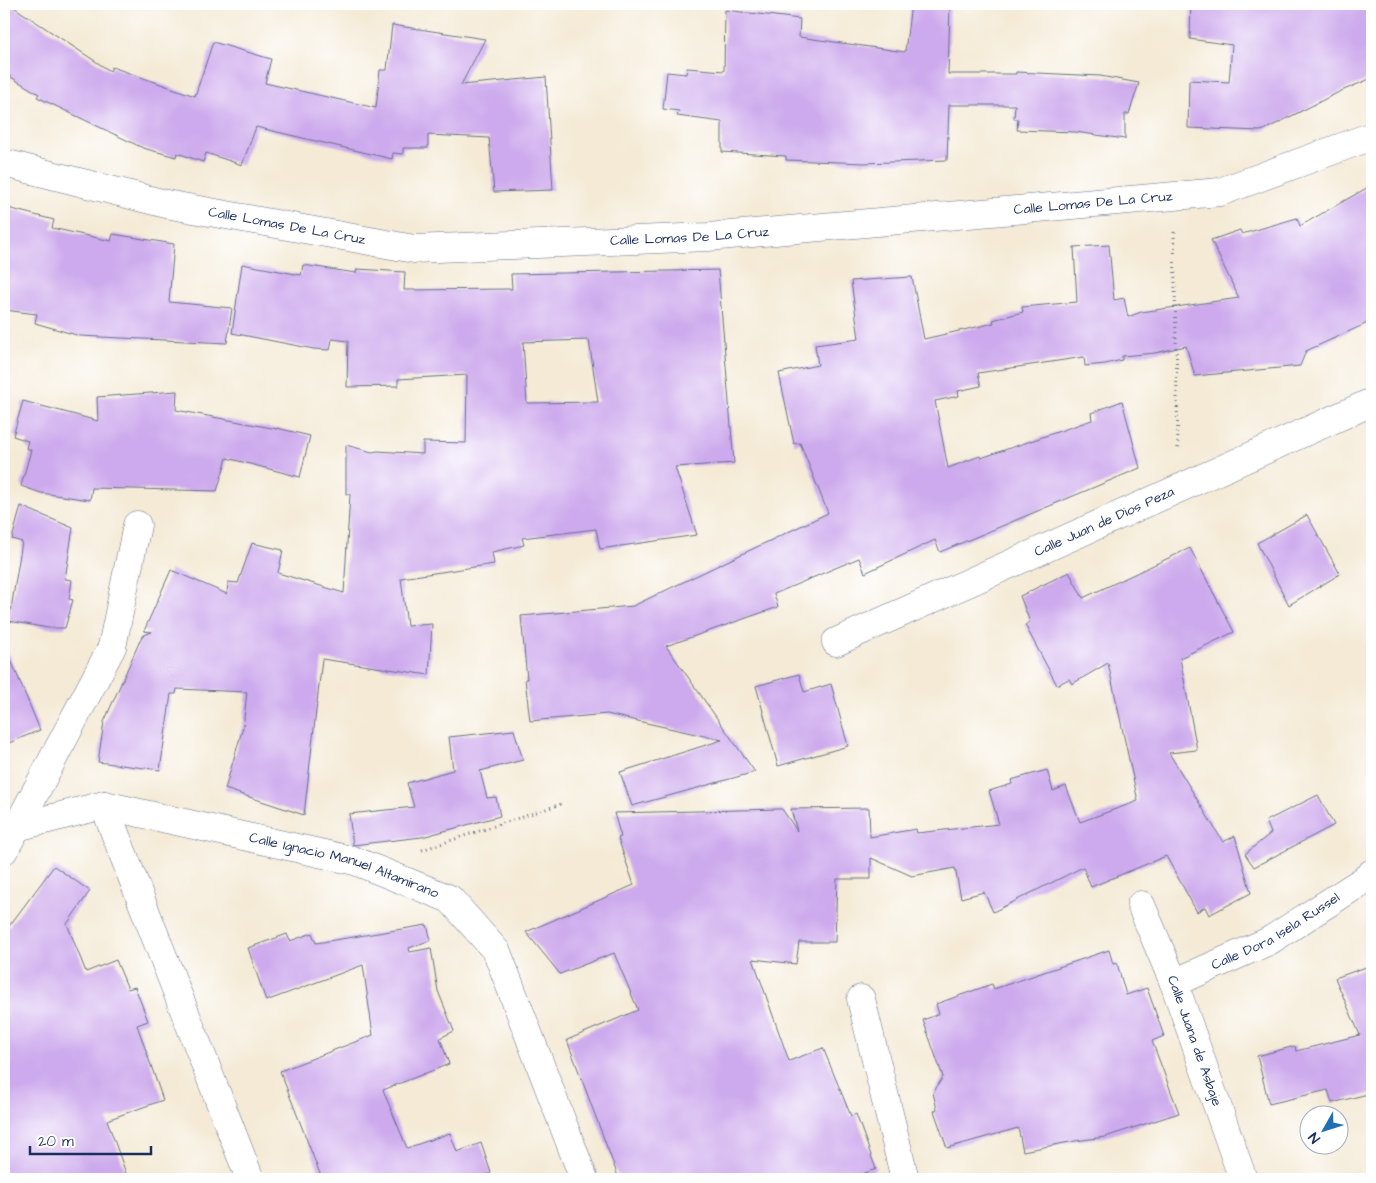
<svg xmlns="http://www.w3.org/2000/svg" width="1376" height="1183" viewBox="0 0 1376 1183" font-family="'Architects Daughter',sans-serif">
	<rect width="100%" height="100%" fill="#fff"/>
	<filter id="ink" filterUnits="userSpaceOnUse"><feTurbulence type="fractalNoise" baseFrequency=".02" numOctaves="2"/><feDisplacementMap in="SourceGraphic" scale="10" xChannelSelector="R" yChannelSelector="G"/><feConvolveMatrix kernelMatrix="1 2 1 2 8 2 1 2 1" color-interpolation-filters="sRGB"/></filter>
	<filter id="wash" filterUnits="userSpaceOnUse"><feTurbulence type="fractalNoise" baseFrequency=".0096" numOctaves="4" result="noise"/><feDisplacementMap in="SourceGraphic" scale="20" xChannelSelector="R" yChannelSelector="G"/><feGaussianBlur stdDeviation="1.12" result="paint"/><feColorMatrix in="noise" values="0 0 0 0 0 0 0 0 0 0 0 0 0 0 0 0 0 1.4 0 .05"/><feComposite in="paint" operator="in"/></filter>
	<g filter="url(#wash)">
		<rect width="100%" height="100%" fill="#f4ead6"/>
		<g id="blocks">
			<path fill="#cdaaed" fill-rule="evenodd" d="M 4,4 L 9,4 L 110,71 L 112,67 L 195,96 L 213,42 L 271,59 L 265,83 L 376,108 L 380,70 L 387,70 L 392,25 L 485,39 L 461,85 L 546,77 L 553,190 L 494,192 L 489,138 L 428,135 L 428,148 L 403,148 L 403,154 L 393,153 L 392,159 L 256,127 L 242,165 L 206,153 L 203,162 L 177,153 L 176,157 L 143,148 L 37,97 L 39,94 L 4,73 Z
				M 911,4 L 950,4 L 948,74 L 1016,74 L 1016,72 L 1100,76 L 1139,83 L 1129,114 L 1125,114 L 1125,139 L 1075,132 L 1017,130 L 1018,119 L 1014,119 L 1015,105 L 949,105 L 947,160 L 864,163 L 786,160 L 786,156 L 722,152 L 722,122 L 677,116 L 679,111 L 663,109 L 667,72 L 686,74 L 687,68 L 724,71 L 725,10 L 800,19 L 799,37 L 905,52 Z
				M 1191,4 L 1372,4 L 1372,78 L 1339,92 L 1264,130 L 1259,131 L 1188,128 L 1189,80 L 1229,82 L 1232,45 L 1190,39 Z
				M 1372,185 L 1372,321 L 1306,351 L 1300,366 L 1195,376 L 1186,346 L 1155,353 L 1122,356 L 1122,360 L 1105,364 L 1085,366 L 1084,357 L 978,373 L 981,386 L 958,391 L 959,396 L 935,401 L 948,468 L 980,456 L 981,458 L 1092,420 L 1091,413 L 1122,401 L 1140,468 L 940,552 L 935,540 L 865,573 L 859,558 L 774,594 L 778,607 L 666,646 L 755,772 L 632,806 L 620,772 L 722,740 L 607,714 L 530,721 L 525,679 L 527,679 L 521,616 L 633,606 L 828,513 L 800,443 L 794,444 L 779,373 L 818,365 L 815,345 L 859,339 L 851,281 L 912,277 L 924,339 L 994,323 L 993,320 L 1023,312 L 1022,307 L 1077,302 L 1074,247 L 1109,245 L 1114,300 L 1124,298 L 1128,317 L 1141,312 L 1239,298 L 1211,240 L 1240,230 L 1242,234 L 1297,218 L 1300,226 Z
				M 4,207 L 54,220 L 52,228 L 111,241 L 113,234 L 174,244 L 169,302 L 232,308 L 227,343 L 80,336 L 35,323 L 37,314 L 4,310 Z
				M 242,264 L 301,275 L 303,265 L 356,273 L 357,269 L 405,272 L 404,290 L 512,289 L 511,274 L 718,270 L 734,463 L 675,467 L 697,535 L 600,549 L 596,529 L 522,538 L 524,545 L 492,552 L 494,564 L 401,578 L 407,626 L 432,624 L 429,675 L 322,659 L 304,815 L 225,789 L 243,727 L 247,692 L 177,689 L 176,694 L 171,694 L 160,770 L 98,762 L 104,722 L 142,636 L 152,632 L 144,631 L 171,570 L 227,594 L 228,582 L 238,583 L 252,543 L 283,550 L 278,573 L 344,593 L 350,494 L 346,494 L 346,445 L 372,452 L 378,451 L 423,454 L 423,442 L 466,443 L 467,375 L 398,379 L 398,386 L 347,387 L 348,341 L 332,339 L 330,350 L 314,349 L 232,333 ZM 589,340 L 598,402 L 527,403 L 523,342 Z
				M 177,391 L 176,410 L 277,429 L 277,428 L 310,436 L 300,477 L 227,458 L 217,491 L 92,488 L 90,500 L 41,493 L 21,486 L 31,450 L 26,448 L 28,441 L 13,436 L 23,401 L 98,421 L 97,397 Z
				M 21,506 L 73,528 L 65,579 L 72,580 L 69,599 L 73,600 L 65,628 L 48,628 L 9,621 L 22,542 L 12,539 Z
				M 1307,515 L 1340,574 L 1289,605 L 1257,543 Z
				M 1190,548 L 1234,632 L 1180,658 L 1197,750 L 1169,753 L 1223,842 L 1235,836 L 1251,893 L 1209,915 L 1205,907 L 1197,912 L 1166,856 L 1091,887 L 1083,867 L 993,912 L 984,892 L 961,898 L 955,868 L 912,876 L 871,858 L 871,879 L 837,879 L 835,942 L 799,942 L 796,964 L 753,959 L 789,1061 L 823,1048 L 851,1116 L 856,1114 L 876,1169 L 849,1179 L 619,1179 L 567,1040 L 638,1010 L 614,953 L 560,974 L 526,932 L 634,885 L 618,838 L 621,837 L 614,813 L 782,809 L 797,831 L 791,809 L 869,808 L 870,837 L 916,829 L 917,833 L 999,824 L 989,791 L 1012,784 L 1011,780 L 1047,770 L 1053,791 L 1066,786 L 1080,822 L 1138,801 L 1108,663 L 1072,684 L 1069,679 L 1057,685 L 1025,625 L 1030,622 L 1020,596 L 1069,572 L 1083,598 Z
				M 4,643 L 40,730 L 4,745 Z
				M 799,674 L 804,692 L 831,684 L 848,746 L 778,766 L 756,686 Z
				M 514,730 L 523,760 L 480,771 L 487,798 L 496,797 L 500,816 L 422,837 L 353,845 L 349,814 L 414,807 L 407,783 L 453,770 L 449,737 Z
				M 1318,795 L 1334,825 L 1254,867 L 1245,854 L 1271,833 L 1266,821 Z
				M 54,866 L 90,891 L 67,924 L 86,972 L 116,960 L 128,989 L 135,987 L 148,1021 L 137,1025 L 163,1100 L 107,1120 L 128,1179 L 4,1179 L 4,933 Z
				M 427,925 L 431,940 L 409,948 L 410,952 L 431,948 L 438,991 L 454,1031 L 440,1038 L 449,1064 L 383,1090 L 407,1148 L 450,1133 L 457,1152 L 481,1143 L 491,1173 L 472,1179 L 322,1179 L 280,1071 L 373,1035 L 363,965 L 266,1001 L 248,948 L 287,934 L 290,941 L 312,933 L 316,943 Z
				M 1109,950 L 1113,964 L 1117,963 L 1126,995 L 1147,988 L 1164,1036 L 1152,1041 L 1179,1113 L 1105,1137 L 1075,1141 L 1023,1151 L 1018,1128 L 947,1148 L 934,1111 L 937,1109 L 933,1093 L 943,1077 L 923,1020 L 939,1014 L 936,1004 L 992,984 L 994,989 Z
				M 1372,965 L 1372,1093 L 1332,1103 L 1328,1090 L 1269,1104 L 1257,1056 L 1295,1046 L 1296,1051 L 1360,1035 L 1335,978 Z"/>
		</g>
	</g>
	<g filter="url(#ink)">
		<use href="#blocks" fill-opacity="0" stroke="#677088" stroke-width="1"/>
		<g fill="none" stroke-linecap="round" stroke-linejoin="round">
			<defs>
				<g id="street">
					<path id="s1" d="M 4,163 L 166,204 L 414,249 L 708,237 L 1220,192 L 1372,136"/>
					<path id="s2" d="M 836,642 L 1372,402"/>
					<path d="M 104,805 L 250,1179"/>
					<path d="M 17,827 L 112,647 L 137,525"/>
					<path id="s3" d="M 4,850 L 17,827 L 104,805 L 355,861 L 450,899 L 497,952 L 584,1179"/>
					<path id="s4" d="M 1141,905 L 1174,983 L 1243,1179"/>
					<path id="s5" d="M 1174,983 L 1269,941 L 1364,880 L 1372,873"/>
					<path d="M 861,999 L 905,1179"/>
				</g>
			</defs>
			<use href="#street" stroke="#677088" stroke-width="29"/>
			<path stroke="#677088" stroke-width="3" stroke-dasharray="1 4" stroke-linecap="butt" d="M 1174,232 L 1178,450
				M 422,850 L 564,803"/>
			<use href="#street" stroke="#fff" stroke-width="28"/>
		</g>
	</g>
	<g text-anchor="middle" dominant-baseline="central" stroke-width="4" stroke-linejoin="round" paint-order="stroke">
		<g font-size="14" fill="#1b2f5e" stroke="#fff">
			<text stroke="none"><textPath href="#s1" startOffset="1100">Calle Lomas De La Cruz</textPath></text>
			<text stroke="none"><textPath href="#s1" startOffset="290">Calle Lomas De La Cruz</textPath></text>
			<text stroke="none"><textPath href="#s1" startOffset="695">Calle Lomas De La Cruz</textPath></text>
			<text stroke="none"><textPath href="#s2" startOffset="294">Calle Juan de Dios Peza</textPath></text>
			<text stroke="none"><textPath href="#s3" startOffset="364">Calle Ignacio Manuel Altamirano</textPath></text>
			<text stroke="none"><textPath href="#s5" startOffset="114">Calle Dora Isela Russel</textPath></text>
			<text stroke="none"><textPath href="#s4" startOffset="146">Calle Juana de Asbaje</textPath></text>
		</g>
	</g>
	<rect width="1376" height="1183" fill="none" stroke="#fff" stroke-width="20"/>
	<g transform="translate(1324 1130) rotate(231)"><circle r="24" fill="#ffffff" stroke="#a4acbf"/>
	<path d="M0-4L9 19L0 12L-9 19Z" fill="#1f6fb2"/>
	<text y="-8" font-size="14" font-weight="bold" text-anchor="middle" fill="#1b2f5e">N</text>
	</g>
	<path d="M30 1146v8h121v-8" fill="none" stroke="#1b2f5e" stroke-width="2.5"/>
	<text x="38" y="1146" font-size="15" fill="#1b2f5e" stroke="#ffffff" stroke-width="4" paint-order="stroke">20 m</text>
</svg>
